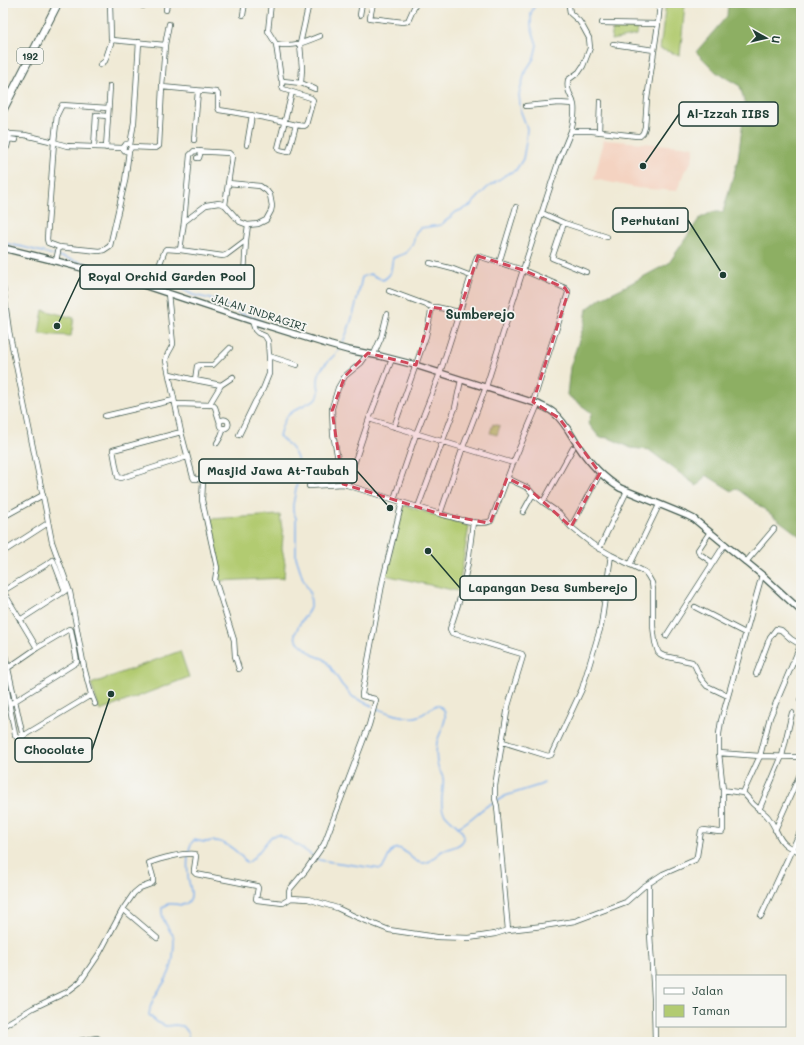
<svg xmlns="http://www.w3.org/2000/svg" width="804" height="1045" viewBox="0 0 804 1045" font-family="Mali,sans-serif">
	<rect width="100%" height="100%" fill="#f6f6f2"/>
	<filter id="ink" filterUnits="userSpaceOnUse"><feTurbulence type="fractalNoise" baseFrequency=".025" numOctaves="2"/><feDisplacementMap in="SourceGraphic" scale="8" xChannelSelector="R" yChannelSelector="G"/><feConvolveMatrix kernelMatrix="1 2 1 2 8 2 1 2 1" color-interpolation-filters="sRGB"/></filter>
	<filter id="wash" filterUnits="userSpaceOnUse"><feTurbulence type="fractalNoise" baseFrequency=".012" numOctaves="4" result="noise"/><feDisplacementMap in="SourceGraphic" scale="16" xChannelSelector="R" yChannelSelector="G"/><feGaussianBlur stdDeviation="0.9" result="paint"/><feColorMatrix in="noise" values="0 0 0 0 0 0 0 0 0 0 0 0 0 0 0 0 0 1.4 0 .05"/><feComposite in="paint" operator="in"/></filter>
	<g filter="url(#wash)">
		<rect width="100%" height="100%" fill="#f0ead6"/>
		<path fill="#f4d3c1" d="M 604,140 L 694,147 L 692,161 L 684,172 L 677,191 L 637,188 L 594,179 Z"/>
		<path fill="#b2cb71" stroke="#688452" d="M 666,3 L 685,5 L 680,55 L 660,49 Z
			M 613,28 L 638,29 L 637,35 L 611,40 Z
			M 43,310 L 74,318 L 71,336 L 39,334 Z
			M 493,424 L 500,426 L 497,435 L 490,433 Z
			M 404,505 L 469,526 L 459,586 L 457,591 L 385,575 Z
			M 280,515 L 283,536 L 282,548 L 285,563 L 284,578 L 218,581 L 219,566 L 209,519 Z
			M 180,651 L 189,677 L 100,711 L 91,684 Z"/>
		<path fill="#8daf63" stroke="#56764c" d="M 728,3 L 801,3 L 801,537 L 736,488 L 732,491 L 706,475 L 697,486 L 649,450 L 631,448 L 609,438 L 599,437 L 588,423 L 592,413 L 567,395 L 570,367 L 585,322 L 587,309 L 601,298 L 622,288 L 669,263 L 699,219 L 712,212 L 723,212 L 738,159 L 745,105 L 740,86 L 716,72 L 696,52 L 727,16 Z"/>
		<g fill="none" stroke-linecap="round" stroke-linejoin="round">
			<path stroke="#83b3ee" stroke-width="1.5" d="M 3,243 L 23,247 L 130,275 L 149,278 L 180,288 L 193,295 L 220,301 L 224,303 L 230,309 L 262,321
				M 341,346 C 352,324 357,301 362,277 L 370,274 L 383,280 C 394,274 390,268 393,258 L 406,253 L 413,243 L 416,232 L 420,228 L 441,225 L 456,212 L 470,206 L 487,188 L 507,174 L 516,170 L 523,159 L 526,142 L 527,128 L 521,112 L 519,95 L 525,72 L 534,58 L 537,45 L 531,26 L 531,13 L 536,3
				M 339,349 C 334,358 325,362 321,370 C 319,373 318,379 318,383 C 318,388 321,393 317,398 C 314,401 309,402 306,404 C 288,413 284,416 279,436 C 286,442 294,449 297,458 C 301,469 295,493 293,505 L 293,511 L 296,518 L 296,557 L 303,579 L 310,593 L 311,604 L 309,610 L 299,625 L 295,634 L 296,640 L 313,655 L 324,659 L 327,662 L 342,685 L 353,697 L 372,706
				M 497,801 L 505,796 L 540,785 L 544,783
				M 458,827 C 472,821 480,808 494,802
				M 188,1042 L 188,1032 L 183,1026 L 175,1025 L 166,1026 L 157,1022 L 149,1015 C 150,995 167,985 171,967 C 173,963 175,939 173,936 C 173,934 171,933 170,931 C 165,923 161,917 162,908 C 164,907 166,905 168,904 C 175,902 183,908 188,902 C 195,896 188,883 188,875 C 187,866 187,846 194,840 C 198,841 203,842 207,842 C 210,841 210,841 213,841 C 227,841 239,853 247,863 C 255,860 264,843 272,836 L 279,835 L 291,841 L 319,860 L 381,869 C 387,865 388,852 394,849 C 406,844 412,868 428,862 C 433,860 437,854 442,851 C 448,848 457,848 462,842 C 471,832 447,820 443,811 C 439,801 445,788 443,778 C 442,774 439,770 438,767 C 436,760 436,750 437,742 C 440,731 454,711 437,705 C 431,707 425,714 419,716 C 408,721 386,712 376,708"/>
		</g>
	</g>
	<g filter="url(#ink)">
		<g fill="none" stroke-linecap="round" stroke-linejoin="round">
			<defs>
				<path id="minor" d="M 110,3 L 111,39 L 112,40 L 165,45 L 162,87
					M 265,3 L 271,4
					M 271,3 L 268,31 L 276,44 L 281,79 L 283,81 L 301,83 L 315,89
					M 373,3 L 370,18 L 403,22 L 408,21 L 416,3
					M 570,3 L 569,6 L 570,13 L 579,21 L 583,27 L 589,38 L 590,48 L 583,66 L 579,72 L 568,80 C 566,92 572,95 574,105 C 575,113 573,124 571,131
					M 143,6 L 143,3
					M 166,10 L 167,3
					M 243,15 L 245,3
					M 360,15 L 362,3
					M 602,23 L 658,24
					M 276,44 C 294,47 303,43 320,36
					M 613,44 L 654,50
					M 165,45 L 169,24
					M 100,65 L 105,61 L 112,40
					M 282,80 L 282,86 L 283,89 L 292,92
					M 301,83 L 302,68 L 300,44 L 309,3
					M 292,92 L 311,98 L 313,100 L 306,125 L 304,126 L 296,125 L 289,151 L 288,152 L 279,150 L 278,148 Z
					M 526,106 L 559,103 L 573,104
					M 3,130 L 10,134 L 25,135 L 54,142 L 57,115 L 62,105 L 108,108
					M 599,132 L 600,102
					M 9,139 L 16,140
					M 194,140 L 198,91
					M 130,145 L 134,122 L 139,42
					M 247,145 L 252,115
					M 94,147 L 96,115 L 97,115 L 107,116
					M 131,147 C 130,152 125,153 123,148 L 126,144 C 129,143 130,144 131,147 L 156,148 L 159,146 L 162,87 L 216,92 L 218,94 L 218,107 L 219,110 C 245,114 271,118 296,125
					M 106,148 L 110,86
					M 3,149 L 7,147 L 10,134
					M 197,158 L 199,158 L 201,151
					M 542,213 L 564,223 L 607,237
					M 184,222 L 206,205 L 219,203 L 225,205 L 240,222 L 248,225 L 258,224 L 266,220 L 271,211 L 272,206 L 270,195 L 267,191 L 260,186 L 228,183
					M 564,223 L 552,258 L 586,272
					M 59,247 L 48,243 L 47,239 L 54,142 L 67,146 L 123,148
					M 180,250 L 184,222 L 190,155 L 194,151 L 229,153 L 232,156 L 225,205
					M 56,261 L 59,247 L 99,251 L 104,250 L 110,246 L 125,181 L 129,151
					M 430,263 L 453,269 L 471,276
					M 499,263 L 516,207
					M 3,271 L 3,248
					M 244,275 L 246,240
					M 3,287 L 9,331 L 45,506 L 52,542 L 70,592 L 84,667 L 91,694 L 95,704
					M 151,287 L 165,250 L 166,249 L 180,250 L 223,256 L 226,255 L 246,240 L 248,225
					M 389,291 L 432,307
					M 168,293 L 173,344 C 171,350 166,354 166,361 L 181,432 L 193,477 L 194,479 L 199,479 L 203,481 L 202,500 L 217,568 L 215,580 L 234,640 L 235,656 L 239,669
					M 252,321 L 255,330 L 258,333 L 265,336 L 268,341 L 269,356 L 297,365
					M 374,354 L 381,338 L 387,314
					M 170,374 L 195,380
					M 221,385 L 195,380 L 197,366 L 200,365 L 213,365 L 230,348
					M 175,404 L 213,405 L 215,407 L 220,423
					M 209,405 L 221,385 L 233,377
					M 105,416 L 174,400
					M 369,419 L 513,463
					M219.5 424a4.5 4.5 0 1 1 9 0a4.5 4.5 0 1 1-9 0Z
					M 394,427 L 426,336 L 432,307 L 436,307 L 459,312
					M 181,432 L 113,450 L 118,477 L 121,478 L 187,457
					M 239,435 L 255,402 L 263,389 L 269,374 L 269,356
					M 217,443 L 221,436 L 224,428
					M 507,478 L 528,488 L 533,494 L 543,502 L 573,448
					M 343,484 L 333,434 L 332,408 L 338,388 L 345,376 L 361,363 L 368,353
					M 347,485 L 369,419 L 392,359
					M 309,486 L 343,484 L 347,485 L 440,514 L 463,447 L 486,387 L 523,270 L 559,160 L 571,131 L 592,131 L 637,136 L 640,136 L 643,133 L 645,127 L 647,99 L 658,24 L 660,3
					M 394,499 L 416,434 L 440,373 L 477,257 L 478,256 L 523,270 L 565,288 L 568,291 L 568,293 L 533,402
					M 543,502 L 559,513 L 571,527 L 592,544 L 611,555 L 645,572 L 648,576 L 652,583 L 653,590 L 653,626 L 655,642 L 658,652 L 660,654 L 664,656 L 692,662 L 695,666 L 701,679 L 707,686 L 728,696
					M 418,507 L 455,408 L 461,380
					M 523,512 L 533,494
					M 440,514 C 453,517 479,527 491,521 L 513,463 L 538,404
					M 3,517 L 43,495
					M 473,522 L 468,563 L 461,595 L 450,629 L 452,633 L 522,654 L 523,656 L 508,706 L 495,786 L 495,799 L 497,806 L 508,930
					M 571,527 L 600,473
					M 710,532 L 698,550 L 700,554 L 713,563
					M 599,549 L 627,491
					M 3,552 L 48,523
					M 746,562 L 774,529
					M 630,565 L 659,505
					M 3,591 L 52,561 L 53,560 L 54,562 L 65,591 L 20,620
					M 3,591 L 37,648
					M 695,607 L 745,633
					M 666,636 L 725,544
					M 5,655 L 23,737
					M 8,668 L 37,648 L 69,629 L 71,630 L 77,662 L 10,704
					M 3,669 L 15,735 L 18,739 L 91,695
					M 756,674 L 770,637 L 776,629 L 781,630 L 791,639 L 801,645
					M 800,700 L 801,700
					M 503,742 L 548,756 L 551,755 L 582,689 L 601,626 L 611,555
					M 719,753 L 760,756 L 801,757
					M 723,790 L 743,793 C 747,796 750,801 753,804 C 758,809 764,812 768,817 C 781,834 776,845 801,852
					M 743,793 L 760,756 L 770,717 L 801,644
					M 759,810 L 782,756 L 792,713
					M 775,830 L 801,772
					M 649,883 L 649,918 L 654,998 L 655,1042
					M 289,898 L 289,892 L 290,889 L 306,870 L 324,844 L 369,725 L 376,700 L 375,699 L 362,696 L 362,694 L 383,579 L 402,502
					M 123,909 L 157,938
					M 761,916 L 801,830
					M 3,1026 L 33,1008 L 67,992 L 80,982 L 99,954 L 123,909 L 134,893 L 140,888 L 151,884 L 153,882 L 153,877 L 149,863 C 161,858 183,853 195,854 L 196,856 L 194,870 L 194,872 L 196,874 L 257,886 L 258,888 L 256,899 L 257,900 L 283,903 L 291,898 L 308,899 L 337,908 L 354,916 L 389,930 L 437,937 L 469,938 L 495,934 L 508,930 L 543,926 L 575,921 L 626,902 L 643,887 L 663,874 L 695,860 L 697,856 L 701,831 L 704,830 L 719,832 L 722,832 L 723,830 L 723,790 L 719,753 L 719,734 L 721,721 L 762,575
					M 73,1042 L 97,1038 L 100,1040 L 100,1042"/>
				<path id="tertiary" d="M 3,248 L 56,261 L 131,281 L 252,321 L 330,345 L 348,350 L 380,356 L 415,365 L 538,404 C 543,407 550,409 554,413 C 564,421 570,433 577,444 C 588,461 602,477 620,488 L 688,516 L 694,519 L 762,575 L 801,611"/>
				<path id="primary" d="M 3,110 L 58,3"/>
			</defs>
			<use href="#minor" stroke="#3e574c" stroke-width="6"/>
			<use href="#tertiary" stroke="#3e574c" stroke-width="8"/>
			<use href="#primary" stroke="#3e574c" stroke-width="9"/>
			<use href="#minor" stroke="#fff" stroke-width="4.5"/>
			<use href="#tertiary" stroke="#fff" stroke-width="5.5"/>
			<use href="#primary" stroke="#fff" stroke-width="7"/>
		</g>
	</g>
	<path fill="#d1495b" fill-opacity="0.2" stroke="#d1495b" stroke-width="3" stroke-dasharray="8 5" stroke-linejoin="round" d="M 478,256 L 523,270 L 565,288 L 568,293 L 533,402 L 559,418 L 600,473 L 571,527 L 528,488 L 507,478 L 491,521 L 488,523 L 440,514 L 343,484 L 332,411 L 345,376 L 368,353 L 416,365 L 432,307 L 459,312 Z"/>
	<g text-anchor="middle" dominant-baseline="central" stroke-width="3.5" stroke-linejoin="round" paint-order="stroke">
		<rect fill="#f6f6f2" stroke="#60746d" stroke-width="1" x="17" y="48" width="26" height="16" rx="3"/>
		<g font-size="10" font-weight="bold" fill="#1f3d34">
			<text x="30" y="56">192</text>
		</g>
		<g font-size="11" fill="#1f3d34" stroke="#f6f6f2">
			<text transform="translate(259 312) rotate(18)">JALAN INDRAGIRI</text>
		</g>
		<g font-size="13" font-weight="bold" fill="#1f3d34" stroke="#f6f6f2">
			<text x="480" y="313">Sumberejo</text>
		</g>
	</g>
	<path fill="none" stroke="#1f3d34" stroke-width="1.5" d="M643 166L679 114M723 275L688 220M57 326L80 277M390 508L357 471M428 551L460 588M111 694L92 750"/>
	<g fill="#1f3d34" stroke="#f6f6f2" stroke-width="1.5">
		<circle cx="643" cy="166" r="4"/>
		<circle cx="723" cy="275" r="4"/>
		<circle cx="57" cy="326" r="4"/>
		<circle cx="390" cy="508" r="4"/>
		<circle cx="428" cy="551" r="4"/>
		<circle cx="111" cy="694" r="4"/>
	</g>
	<g fill="#f6f6f2" stroke="#1f3d34" stroke-width="1.5">
		<rect x="679" y="102" width="99" height="24" rx="4"/>
		<rect x="613" y="208" width="75" height="24" rx="4"/>
		<rect x="80" y="265" width="174" height="24" rx="4"/>
		<rect x="199" y="459" width="158" height="24" rx="4"/>
		<rect x="460" y="576" width="176" height="24" rx="4"/>
		<rect x="15" y="738" width="77" height="24" rx="4"/>
	</g>
	<g font-size="12" text-anchor="middle" font-weight="bold" fill="#1f3d34">
		<text x="728" y="118">Al-Izzah IIBS</text>
		<text x="650" y="225">Perhutani</text>
		<text x="167" y="281">Royal Orchid Garden Pool</text>
		<text x="278" y="475">Masjid Jawa At-Taubah</text>
		<text x="548" y="592">Lapangan Desa Sumberejo</text>
		<text x="54" y="754">Chocolate</text>
	</g>
	<rect width="804" height="1045" fill="none" stroke="#f6f6f2" stroke-width="16"/>
	<rect x="656" y="975" width="130" height="52" fill="#f6f6f2" stroke="#a0aca6"/>
	<rect x="664" y="988" width="20" height="6" fill="#ffffff" stroke="#a0aca6"/>
	<text x="692" y="995" font-size="12" fill="#1f3d34">Jalan</text>
	<rect x="664" y="1005" width="20" height="12" fill="#b2cb71" stroke="#a0aca6"/>
	<text x="692" y="1015" font-size="12" fill="#1f3d34">Taman</text>
	<g transform="translate(766 38) rotate(98)" stroke="#f6f6f2" stroke-width="3" paint-order="stroke">
	<path d="M0-3L7 15L0 10L-7 15Z" fill="#1f3d34"/>
	<text y="-6" font-size="11" font-weight="bold" text-anchor="middle" fill="#1f3d34">U</text>
	</g>
</svg>
